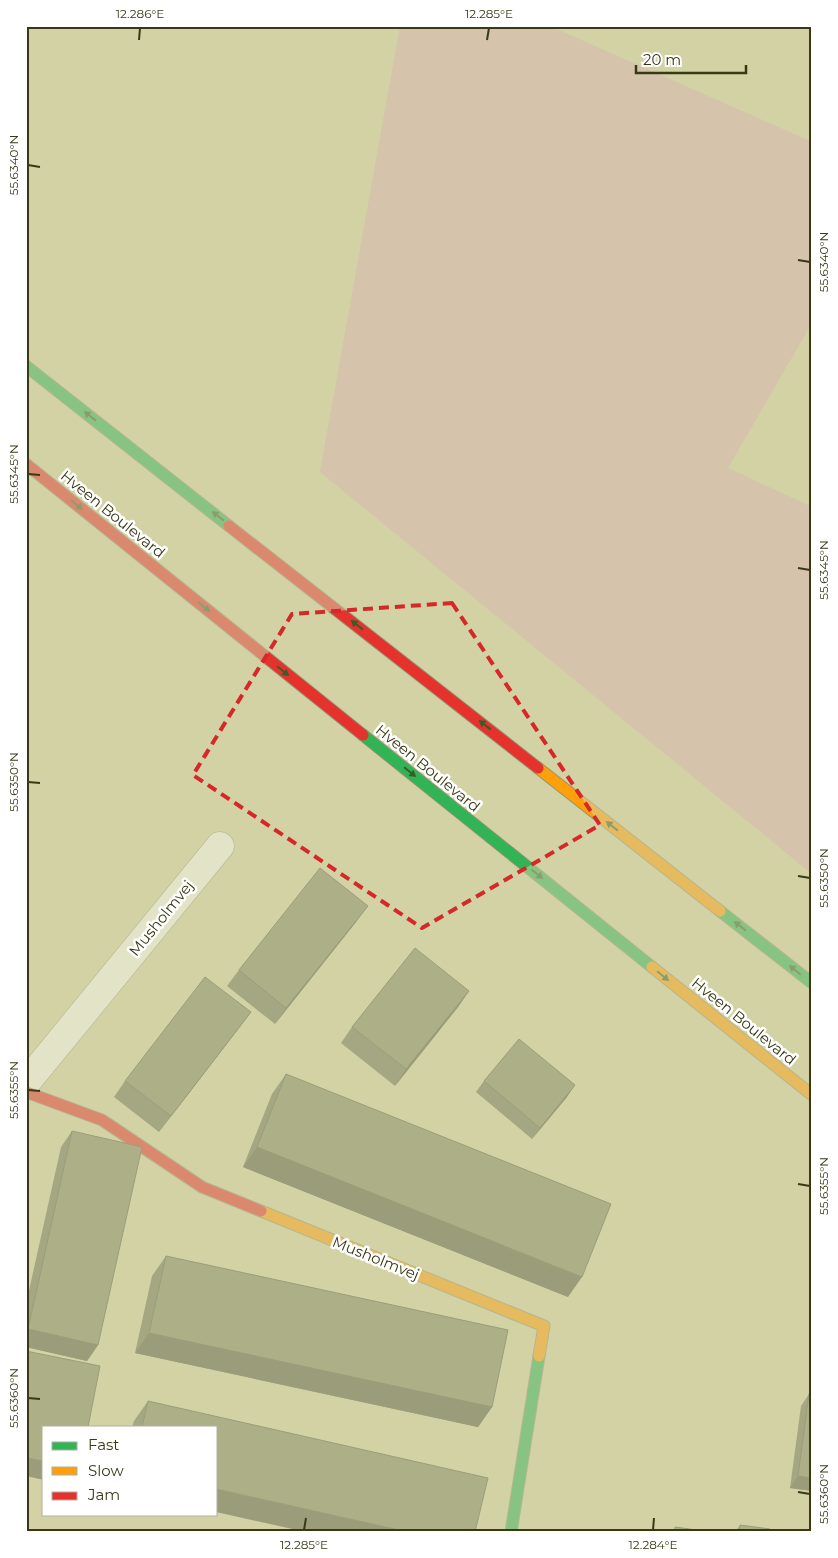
<svg xmlns="http://www.w3.org/2000/svg" width="838" height="1558" viewBox="0 0 838 1558" font-family="Montserrat,sans-serif">
	<rect width="100%" height="100%" fill="#d2d2a5"/>
	<path fill="#d9b3b1" d="M 400,26 L 550,26 L 812,142 L 812,323 L 728,468 L 812,507 L 812,874 L 320,472 Z"/>
	<g fill="none" stroke-linecap="round" stroke-linejoin="round">
		<defs>
			<path id="street" d="M 26,1083 L 220,846"/>
			<path id="fast" d="M 26,366 L 229,526
				M 363,735 L 652,967
				M 720,911 L 812,983
				M 511,1532 L 539,1356"/>
			<path id="slow" d="M 538,768 L 720,911
				M 652,967 L 812,1095
				M 261,1211 L 544,1326 L 539,1356"/>
			<path id="jam" d="M 26,464 L 363,735
				M 229,526 L 538,768
				M 26,1092 L 102,1120 L 202,1187 L 261,1211"/>
		</defs>
		<use href="#street" stroke="#949470" stroke-width="29"/>
		<use href="#fast" stroke="#949470" stroke-width="13"/>
		<use href="#slow" stroke="#949470" stroke-width="13"/>
		<use href="#jam" stroke="#949470" stroke-width="13"/>
		<use href="#street" stroke="#f8f8f2" stroke-width="28"/>
		<use href="#fast" stroke="#30b455" stroke-width="11"/>
		<use href="#slow" stroke="#ff9f0a" stroke-width="11"/>
		<use href="#jam" stroke="#e5322d" stroke-width="11"/>
	</g>
	<path fill="#6e7354" d="M 356,922 L 275,1024 L 227,986 L 239,970 Z
		M 469,991 L 458,1007 L 395,1086 L 341,1043 L 352,1027 Z
		M 251,1012 L 239,1028 L 159,1132 L 114,1097 L 125,1081 Z
		M 286,1074 L 568,1297 L 243,1167 L 272,1094 Z
		M 484,1081 L 567,1097 L 532,1139 L 476,1092 Z
		M 72,1131 L 98,1345 L 87,1361 L 26,1347 L 26,1304 L 61,1147 Z
		M 166,1256 L 492,1407 L 478,1427 L 135,1353 L 152,1276 Z
		M 809,1394 L 812,1395 L 812,1491 L 790,1488 L 801,1406 Z
		M 148,1401 L 216,1427 L 132,1427 L 134,1421 Z
		M 740,1525 L 770,1532 L 735,1532 Z"/>
	<path fill="#5a5e45" d="M 368,906 L 356,922 L 275,1024 L 286,1008 Z
		M 469,991 L 458,1007 L 395,1086 L 406,1069 Z
		M 251,1012 L 239,1028 L 159,1132 L 171,1116 Z
		M 575,1085 L 567,1097 L 532,1139 L 540,1128 Z
		M 257,1147 L 582,1277 L 568,1297 L 243,1167 Z
		M 28,1329 L 98,1345 L 87,1361 L 26,1347 L 26,1332 Z
		M 149,1333 L 492,1407 L 478,1427 L 135,1353 Z
		M 26,1458 L 44,1461 L 44,1480 L 26,1476 Z
		M 798,1476 L 812,1478 L 812,1491 L 790,1488 Z
		M 216,1489 L 408,1532 L 306,1532 L 216,1512 Z"/>
	<path fill="#808662" stroke="#5a5e45" d="M 320,868 L 368,906 L 286,1008 L 239,970 Z
		M 415,948 L 469,991 L 406,1069 L 352,1027 Z
		M 205,977 L 251,1012 L 171,1116 L 125,1081 Z
		M 519,1039 L 575,1085 L 540,1128 L 484,1081 Z
		M 286,1074 L 611,1204 L 582,1277 L 257,1147 Z
		M 72,1131 L 142,1147 L 98,1345 L 28,1329 Z
		M 166,1256 L 508,1330 L 492,1407 L 149,1333 Z
		M 26,1351 L 100,1366 L 88,1427 L 44,1427 L 44,1461 L 26,1458 Z
		M 809,1394 L 812,1395 L 812,1478 L 798,1476 Z
		M 148,1401 L 488,1478 L 475,1532 L 408,1532 L 216,1489 L 216,1427 L 142,1427 Z
		M 740,1525 L 770,1529 L 770,1532 L 739,1532 Z
		M 675,1527 L 704,1531 L 704,1532 L 674,1532 Z
		M 604,1530 L 614,1532 L 604,1532 Z"/>
	<defs><path id="oneway-solid" d="M-6-.8H1V-3.2L6.5 0L1 3.2V.8H-6Z" transform="scale(1.25)"/></defs>
	<g fill="#365e29">
		<use href="#oneway-solid" transform="translate(90 416) rotate(-142)"/>
		<use href="#oneway-solid" transform="translate(77 505) rotate(39)"/>
		<use href="#oneway-solid" transform="translate(218 516) rotate(-142)"/>
		<use href="#oneway-solid" transform="translate(204 607) rotate(39)"/>
		<use href="#oneway-solid" transform="translate(357 625) rotate(-142)"/>
		<use href="#oneway-solid" transform="translate(283 671) rotate(39)"/>
		<use href="#oneway-solid" transform="translate(485 725) rotate(-142)"/>
		<use href="#oneway-solid" transform="translate(410 772) rotate(39)"/>
		<use href="#oneway-solid" transform="translate(612 826) rotate(-142)"/>
		<use href="#oneway-solid" transform="translate(537 874) rotate(39)"/>
		<use href="#oneway-solid" transform="translate(740 926) rotate(-142)"/>
		<use href="#oneway-solid" transform="translate(795 970) rotate(-141)"/>
		<use href="#oneway-solid" transform="translate(663 976) rotate(39)"/>
	</g>
	<path d="M0 0H838V1558H0ZM 452,603 L 600,825 L 422,928 L 193,775 L 292,614 Z" fill="#d2d2a5" fill-opacity=".55" fill-rule="evenodd"/>
	<path fill="none" stroke="#d62828" stroke-width="4" stroke-dasharray="10 6" stroke-linejoin="round" d="M 452,603 L 600,825 L 422,928 L 193,775 L 292,614 Z"/>
	<path fill="none" stroke="#393916" stroke-width="2" d="M 139,40 L 140,28M 487,40 L 489,28M 28,165 L 40,167M 798,260 L 810,262M 28,474 L 40,475M 798,568 L 810,570M 28,782 L 40,783M 798,876 L 810,878M 28,1090 L 40,1091M 798,1184 L 810,1186M 28,1398 L 40,1399M 798,1492 L 810,1494M 304,1530 L 306,1518M 653,1530 L 654,1518"/>
	<g text-anchor="middle" dominant-baseline="central" stroke-width="5" stroke-linejoin="round" paint-order="stroke">
		<g font-size="15" fill="#393916" stroke="#fff">
			<text transform="translate(113 514) rotate(39)">Hveen Boulevard</text>
			<text transform="translate(428 768) rotate(39)">Hveen Boulevard</text>
			<text transform="translate(161 918) rotate(-51)">Musholmvej</text>
			<text transform="translate(744 1021) rotate(39)">Hveen Boulevard</text>
			<text transform="translate(376 1258) rotate(22)">Musholmvej</text>
		</g>
	</g>
	<rect width="838" height="1558" fill="none" stroke="#ffffff" stroke-width="55"/>
	<rect x="42" y="1426" width="175" height="90" fill="#ffffff" stroke="#b0b0a2"/>
	<rect x="52" y="1442" width="25" height="8" fill="#30b455" stroke="#b0b0a2"/>
	<text x="88" y="1450" font-size="15" fill="#393916">Fast</text>
	<rect x="52" y="1467" width="25" height="8" fill="#ff9f0a" stroke="#b0b0a2"/>
	<text x="88" y="1476" font-size="15" fill="#393916">Slow</text>
	<rect x="52" y="1492" width="25" height="8" fill="#e5322d" stroke="#b0b0a2"/>
	<text x="88" y="1500" font-size="15" fill="#393916">Jam</text>
	<path d="M636 65v8h110v-8" fill="none" stroke="#393916" stroke-width="2.5"/>
	<text x="643" y="65" font-size="15" fill="#393916" stroke="#ffffff" stroke-width="4" paint-order="stroke">20 m</text>
	<rect x="28" y="28" width="782" height="1502" fill="none" stroke="#393916" stroke-width="2"/>
	<g font-size="12" text-anchor="middle" fill="#393916">
		<text x="140" y="18">12.286°E</text>
		<text x="489" y="18">12.285°E</text>
		<text transform="translate(14 165) rotate(-90)" y="4">55.6340°N</text>
		<text transform="translate(824 262) rotate(-90)" y="4">55.6340°N</text>
		<text transform="translate(14 474) rotate(-90)" y="4">55.6345°N</text>
		<text transform="translate(824 570) rotate(-90)" y="4">55.6345°N</text>
		<text transform="translate(14 782) rotate(-90)" y="4">55.6350°N</text>
		<text transform="translate(824 878) rotate(-90)" y="4">55.6350°N</text>
		<text transform="translate(14 1090) rotate(-90)" y="4">55.6355°N</text>
		<text transform="translate(824 1186) rotate(-90)" y="4">55.6355°N</text>
		<text transform="translate(14 1398) rotate(-90)" y="4">55.6360°N</text>
		<text transform="translate(824 1494) rotate(-90)" y="4">55.6360°N</text>
		<text x="304" y="1549">12.285°E</text>
		<text x="653" y="1549">12.284°E</text>
	</g>
</svg>
